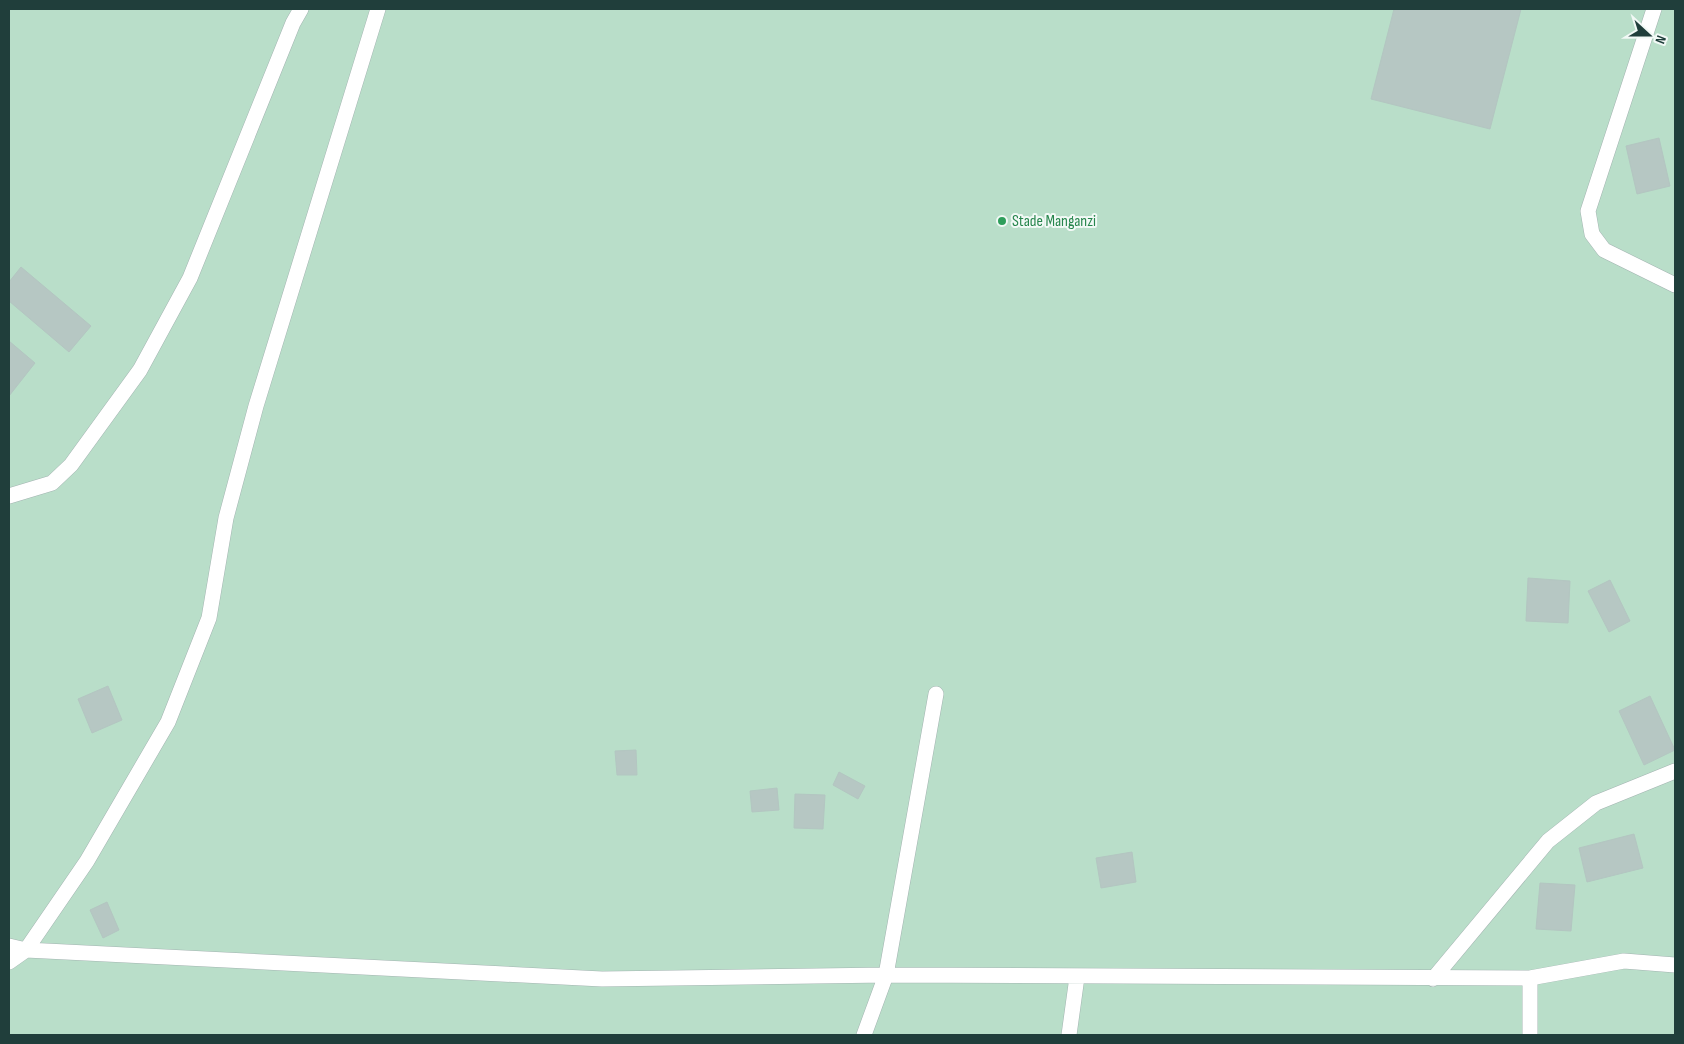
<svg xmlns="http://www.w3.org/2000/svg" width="1684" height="1044" viewBox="0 0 1684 1044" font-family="'Sofia Sans Condensed',sans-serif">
	<rect width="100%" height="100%" fill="#e1ece9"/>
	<path fill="#b9dec9" d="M 9,9 L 1675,9 L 1675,1035 L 9,1035 Z"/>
	<path fill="#b6c7c3" stroke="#b3c6c1" d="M 1394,9 L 1521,9 L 1490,129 L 1371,99 Z
		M 1659,138 L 1670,186 L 1637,194 L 1626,146 Z
		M 21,267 L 91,326 L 69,352 L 9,301 L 9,282 Z
		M 9,341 L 35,363 L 9,396 Z
		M 1528,578 L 1570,581 L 1568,623 L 1526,621 Z
		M 1610,580 L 1630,621 L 1609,632 L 1588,591 Z
		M 108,686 L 122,720 L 92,733 L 78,699 Z
		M 1650,696 L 1675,750 L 1644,765 L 1619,711 Z
		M 636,750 L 637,775 L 617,775 L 615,751 Z
		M 839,772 L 865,786 L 858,799 L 833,785 Z
		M 777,788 L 779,810 L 752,812 L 750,791 Z
		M 795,794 L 825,795 L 823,829 L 794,828 Z
		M 1634,834 L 1643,868 L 1587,882 L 1579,848 Z
		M 1132,852 L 1136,882 L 1101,888 L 1096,858 Z
		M 1540,883 L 1575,885 L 1571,931 L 1536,929 Z
		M 107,902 L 119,930 L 103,938 L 90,910 Z"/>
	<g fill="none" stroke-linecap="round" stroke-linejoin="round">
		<defs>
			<path id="street" d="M 1654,9 L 1588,211 L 1592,234 L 1604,250 L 1675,285
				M 9,496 L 52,483 L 71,465 L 140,370 L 190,278 L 293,23 L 301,9
				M 9,946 L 26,950 L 602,979 L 886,975 L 1530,978 L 1624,961 L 1675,965
				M 9,962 L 26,950 L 87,861 L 168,722 L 209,618 L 226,518 L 256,406 L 378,9
				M 1530,978 L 1530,1035
				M 1433,979 L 1548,841 L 1596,803 L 1675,771
				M 864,1035 L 886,975 L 936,694
				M 1069,1035 L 1077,977"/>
		</defs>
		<use href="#street" stroke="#a3b4b1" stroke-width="16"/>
		<use href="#street" stroke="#fff" stroke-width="15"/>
	</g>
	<circle fill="#2e9e5b" stroke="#f2f9f6" stroke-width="2" cx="1002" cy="221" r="5"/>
	<g text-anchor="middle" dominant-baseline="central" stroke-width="4" stroke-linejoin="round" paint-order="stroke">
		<g font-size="16" fill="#27864d" stroke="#f2f9f6" text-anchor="start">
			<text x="1012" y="221">Stade Manganzi</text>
		</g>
	</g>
	<rect width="1684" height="1044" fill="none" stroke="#203e3b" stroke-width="20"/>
	<g transform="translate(1649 35) rotate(111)" stroke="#f2f9f6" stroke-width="4" paint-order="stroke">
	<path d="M0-4L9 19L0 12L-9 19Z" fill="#203e3b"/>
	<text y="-8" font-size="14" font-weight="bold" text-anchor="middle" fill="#203e3b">N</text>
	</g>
</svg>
